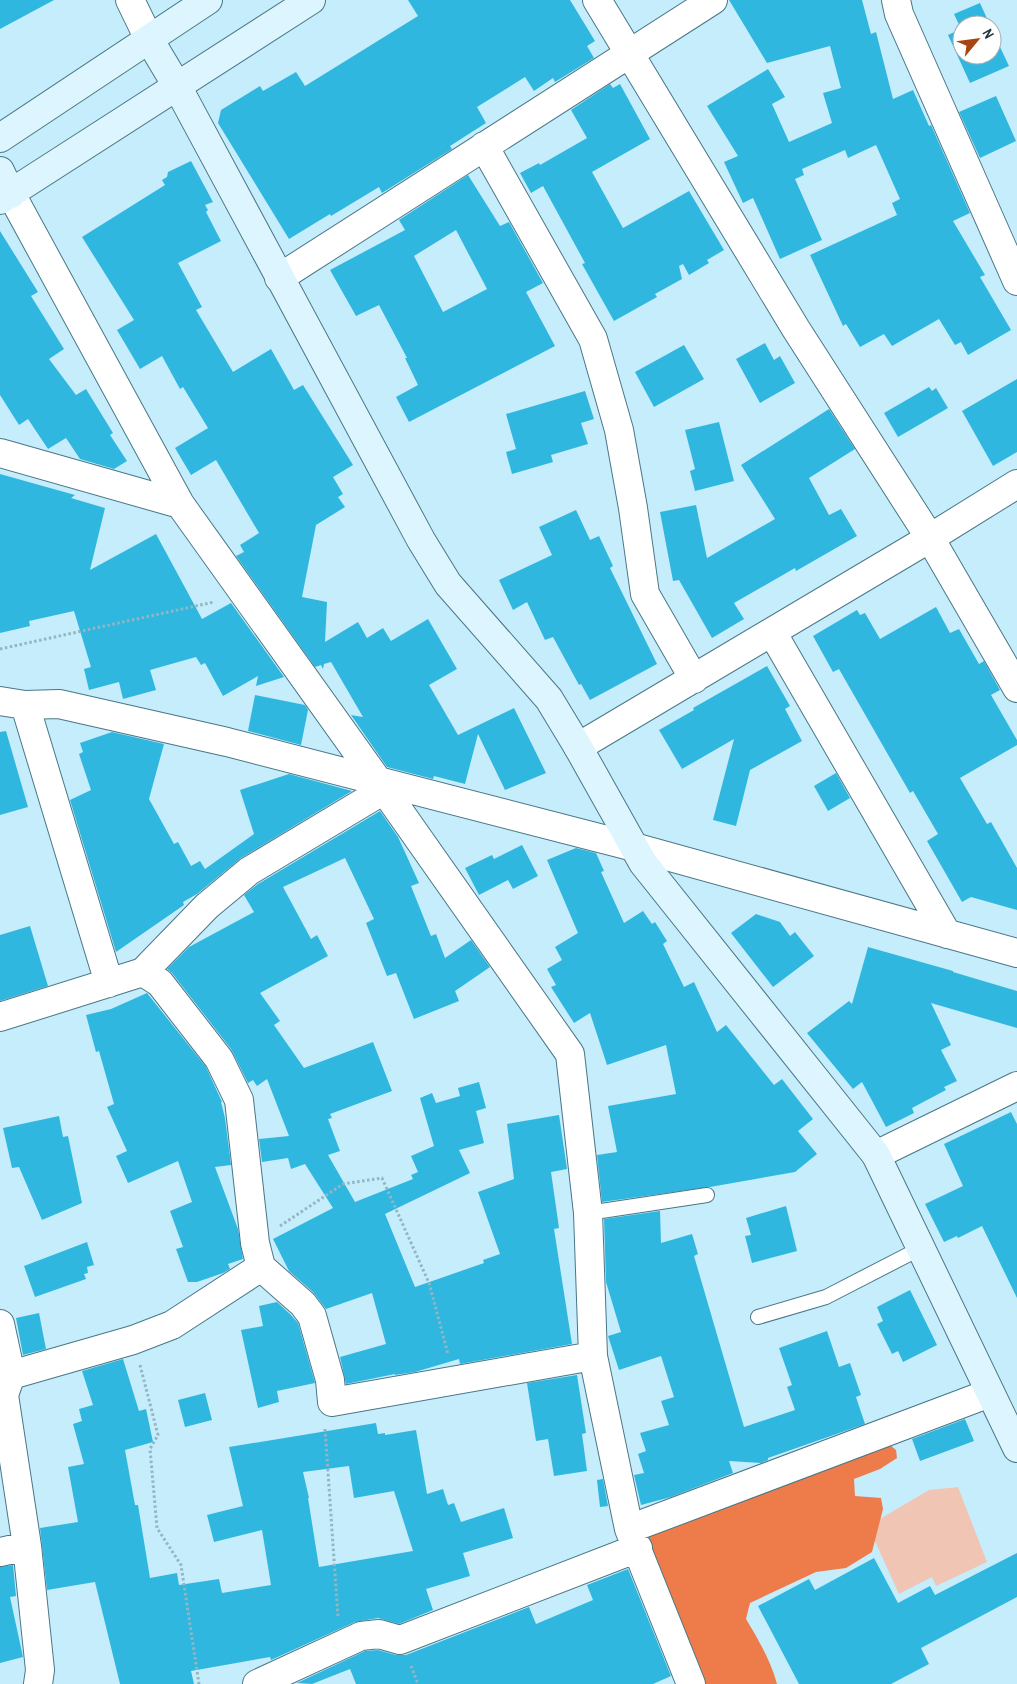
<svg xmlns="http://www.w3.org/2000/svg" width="1017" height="1684" viewBox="0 0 1017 1684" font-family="'Archivo Narrow',sans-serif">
	<rect width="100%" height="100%" fill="#c6edfc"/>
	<path fill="#f1c5b4" d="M 958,1487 L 987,1562 L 936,1586 L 932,1577 L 899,1594 L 868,1526 L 929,1490 Z"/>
	<path fill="#ee7c4a" d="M 889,1444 L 896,1450 L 897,1458 L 880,1469 L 854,1479 L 855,1496 L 881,1498 L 883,1509 L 872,1552 L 846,1568 L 816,1572 L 750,1603 L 746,1619 C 758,1639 771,1661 777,1684 L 705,1684 L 646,1534 Z"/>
	<path fill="#30b7df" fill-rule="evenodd" d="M 0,0 L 54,0 L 0,29 Z
		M 408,0 L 570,0 L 595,41 L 587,46 L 594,58 L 555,82 L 553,78 L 534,91 L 525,77 L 477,107 L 486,123 L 450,146 L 452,149 L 382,193 L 379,187 L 331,216 L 330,214 L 289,239 L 218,123 L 221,110 L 260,86 L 263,91 L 296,72 L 305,86 L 418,16 Z
		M 729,0 L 862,0 L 871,34 L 876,32 L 893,99 L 913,90 L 929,126 L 931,125 L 970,213 L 953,221 L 985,275 L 980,277 L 1011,330 L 968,355 L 961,342 L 955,345 L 939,319 L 892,346 L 884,334 L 860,347 L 846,324 L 843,326 L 810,255 L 897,215 L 892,203 L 900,199 L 876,145 L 848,158 L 845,150 L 802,169 L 804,175 L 795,179 L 822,240 L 780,259 L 753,198 L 743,203 L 724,162 L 738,156 L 707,106 L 768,69 L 785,97 L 772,104 L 789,142 L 832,123 L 823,93 L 841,88 L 830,46 L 767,63 Z
		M 980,3 L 990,25 L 962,25 L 962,55 L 992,55 L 992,30 L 1009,66 L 970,83 L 948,35 L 961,29 L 954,14 Z
		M 610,84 L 613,88 L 620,84 L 650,139 L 592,172 L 623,228 L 689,191 L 724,250 L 707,260 L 709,263 L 689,275 L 683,264 L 679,266 L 682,279 L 655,294 L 657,297 L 614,321 L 582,264 L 585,263 L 543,186 L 531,193 L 520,173 L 539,163 L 540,165 L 587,138 L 571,110 Z
		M 996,96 L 1016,141 L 980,158 L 959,112 Z
		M 191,161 L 213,202 L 205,205 L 208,210 L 206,212 L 221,241 L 178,263 L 202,307 L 196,310 L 233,372 L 271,349 L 294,390 L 303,385 L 353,465 L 333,477 L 343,494 L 338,497 L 345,507 L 316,525 L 302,597 L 327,602 L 325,642 L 358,622 L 367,638 L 383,628 L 391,641 L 428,619 L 457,669 L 429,685 L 458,735 L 514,708 L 546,773 L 505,790 L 478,734 L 465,784 L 434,776 L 433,779 L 387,767 L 351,715 L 363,717 L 331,662 L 324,664 L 323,669 L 321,665 L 315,667 L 236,556 L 244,552 L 240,545 L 259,533 L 216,460 L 191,475 L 175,448 L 208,428 L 183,387 L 180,389 L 162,356 L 140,369 L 117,330 L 134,320 L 82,237 L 165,185 L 162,180 L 167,177 L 168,172 Z
		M 468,175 L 500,226 L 509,222 L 543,283 L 526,292 L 555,346 L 409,422 L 396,397 L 418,385 L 405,358 L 407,358 L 379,305 L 356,316 L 330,270 L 405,230 L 399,220 ZM 456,230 L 487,289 L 443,312 L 414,256 Z
		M 0,231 L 38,292 L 31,296 L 64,349 L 49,359 L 76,395 L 86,389 L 113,433 L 110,435 L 127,461 L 114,469 L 80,459 L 66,438 L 48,449 L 28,419 L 19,425 L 0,395 Z
		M 765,343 L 774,360 L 780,356 L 795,383 L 760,403 L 736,359 Z
		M 684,345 L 704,379 L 654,407 L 635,372 Z
		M 1017,379 L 1017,452 L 993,466 L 962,411 Z
		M 929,387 L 932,391 L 936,388 L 948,408 L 898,437 L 884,413 Z
		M 585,391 L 594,419 L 581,423 L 588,444 L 551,455 L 553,462 L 512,474 L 506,452 L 516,449 L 506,414 Z
		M 829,409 L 855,449 L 809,478 L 829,515 L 841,509 L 857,536 L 796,571 L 795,568 L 734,603 L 744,619 L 712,638 L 679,580 L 673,581 L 660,512 L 696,505 L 707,558 L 775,519 L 741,465 Z
		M 719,422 L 734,481 L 695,491 L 690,471 L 695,469 L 685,430 Z
		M 0,474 L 75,495 L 71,498 L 105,508 L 90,570 L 156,534 L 202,619 L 231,603 L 284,677 L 256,686 L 258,676 L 223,696 L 205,663 L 201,665 L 196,657 L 150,670 L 156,690 L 123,699 L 119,682 L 89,690 L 84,669 L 91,667 L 74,611 L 29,621 L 30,626 L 0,633 Z
		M 576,510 L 590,540 L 599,536 L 613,566 L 610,568 L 657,664 L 590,700 L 581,684 L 579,685 L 553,637 L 545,640 L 527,602 L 513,610 L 499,580 L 552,555 L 539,527 Z
		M 936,607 L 950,633 L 959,629 L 979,664 L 984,661 L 1000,690 L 991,695 L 1017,740 L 1017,745 L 960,778 L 987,824 L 991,822 L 1017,868 L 1017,910 L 971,897 L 962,902 L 927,841 L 938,834 L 913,791 L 910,793 L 839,669 L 833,672 L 813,636 L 857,610 L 860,615 L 865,613 L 880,639 Z
		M 767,666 L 790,706 L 785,709 L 802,741 L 750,770 L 736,826 L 713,820 L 734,739 L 682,769 L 659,730 L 694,710 L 693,708 Z
		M 255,695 L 305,705 L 308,710 L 301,745 L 248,731 Z
		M 6,731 L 28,807 L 0,815 L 0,732 Z
		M 112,732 L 164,744 L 149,799 L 174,844 L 178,842 L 191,866 L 200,861 L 205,869 L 254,834 L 240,790 L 289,774 L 352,791 L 241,858 L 197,894 L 183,902 L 184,905 L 116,952 L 70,800 L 91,790 L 79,754 L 83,752 L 80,743 Z
		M 836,773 L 850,798 L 828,811 L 814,786 Z
		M 380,811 L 398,837 L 419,883 L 411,886 L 431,936 L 436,934 L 445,958 L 471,940 L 490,967 L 455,991 L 459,1001 L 414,1019 L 396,973 L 387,976 L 366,923 L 374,919 L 345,858 L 283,887 L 311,939 L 317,935 L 328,956 L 260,993 L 280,1021 L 274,1025 L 304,1068 L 373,1042 L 392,1091 L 330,1114 L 332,1118 L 328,1119 L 340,1151 L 328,1155 L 355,1202 L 413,1179 L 411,1175 L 418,1172 L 411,1156 L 434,1146 L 420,1098 L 432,1093 L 436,1103 L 460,1096 L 458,1088 L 479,1082 L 486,1108 L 476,1111 L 484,1143 L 459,1150 L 470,1173 L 385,1214 L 415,1287 L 484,1263 L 483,1260 L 500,1254 L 478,1192 L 514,1179 L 507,1124 L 559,1115 L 567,1169 L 551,1172 L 559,1228 L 554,1229 L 572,1344 L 460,1364 L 459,1359 L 415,1372 L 395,1375 L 395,1374 L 346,1384 L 340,1357 L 386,1344 L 372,1293 L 326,1309 L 313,1292 L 289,1271 L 273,1239 L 333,1208 L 305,1164 L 291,1169 L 288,1158 L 262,1162 L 259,1139 L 289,1136 L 267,1079 L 257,1086 L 253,1080 L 248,1083 L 231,1049 L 172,973 L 167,969 L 189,947 L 254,912 L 244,895 L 258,884 Z
		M 522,845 L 538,876 L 513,889 L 508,880 L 479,895 L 465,868 L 492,855 L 494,859 Z
		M 576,848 L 596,853 L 604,871 L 601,872 L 624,923 L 643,911 L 652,924 L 655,922 L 667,941 L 663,944 L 684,987 L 694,982 L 717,1032 L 726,1025 L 774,1085 L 782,1079 L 813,1119 L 798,1131 L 817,1154 L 795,1172 L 710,1187 L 602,1202 L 597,1155 L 617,1152 L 608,1106 L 676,1094 L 666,1045 L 607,1065 L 590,1013 L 574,1023 L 551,987 L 556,985 L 547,969 L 562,960 L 555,947 L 578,933 L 547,860 Z
		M 756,914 L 780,922 L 790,936 L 795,932 L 814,956 L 773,987 L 731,933 Z
		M 30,926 L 48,986 L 0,1001 L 0,935 Z
		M 868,947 L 953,971 L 953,972 L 1017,991 L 1017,1028 L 931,1003 L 951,1045 L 941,1050 L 957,1081 L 944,1087 L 946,1090 L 912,1108 L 914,1113 L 886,1127 L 862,1082 L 853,1089 L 807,1033 L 849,1001 L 852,1004 Z
		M 147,993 L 206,1067 L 222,1102 L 221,1102 L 225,1118 L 231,1165 L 215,1167 L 238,1229 L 243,1259 L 228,1264 L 230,1269 L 223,1273 L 197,1282 L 188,1282 L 176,1249 L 183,1247 L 170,1211 L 192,1202 L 178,1161 L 128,1183 L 116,1156 L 127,1151 L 107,1107 L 114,1104 L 99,1051 L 96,1052 L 86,1015 L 111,1009 Z
		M 1011,1112 L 1017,1124 L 1017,1298 L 982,1226 L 958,1238 L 957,1236 L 944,1242 L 925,1204 L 963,1186 L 944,1144 Z
		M 59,1116 L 63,1137 L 68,1136 L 82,1203 L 42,1220 L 19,1167 L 12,1168 L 3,1128 Z
		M 786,1206 L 797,1251 L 752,1263 L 745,1236 L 751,1235 L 746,1218 Z
		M 660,1211 L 661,1243 L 692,1234 L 698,1254 L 694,1256 L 744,1427 L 795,1410 L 787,1387 L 792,1385 L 779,1348 L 827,1331 L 839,1367 L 850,1363 L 861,1395 L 856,1397 L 865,1424 L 768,1458 L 768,1460 L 761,1463 L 729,1461 L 733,1473 L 671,1497 L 641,1505 L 634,1475 L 644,1473 L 638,1454 L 646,1451 L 640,1433 L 669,1425 L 661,1401 L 674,1397 L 661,1356 L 619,1370 L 608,1336 L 621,1332 L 606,1282 L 604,1219 Z
		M 87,1242 L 94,1265 L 87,1267 L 88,1273 L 84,1274 L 86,1279 L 35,1297 L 24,1266 Z
		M 910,1290 L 937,1345 L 903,1362 L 898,1351 L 892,1354 L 877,1324 L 883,1321 L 877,1307 Z
		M 277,1302 L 291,1315 L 298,1323 L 315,1383 L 277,1391 L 279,1402 L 258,1408 L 241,1330 L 263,1326 L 259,1306 Z
		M 39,1313 L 46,1349 L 23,1355 L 16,1318 Z
		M 123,1359 L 139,1411 L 146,1409 L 153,1442 L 125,1450 L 135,1505 L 138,1505 L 150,1578 L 177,1573 L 179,1585 L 219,1579 L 222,1593 L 271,1585 L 262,1530 L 214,1542 L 207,1515 L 243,1506 L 229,1447 L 376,1423 L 378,1434 L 385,1433 L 385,1435 L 416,1430 L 427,1494 L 443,1489 L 448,1505 L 454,1503 L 461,1522 L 504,1508 L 513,1538 L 463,1553 L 470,1576 L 426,1589 L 433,1610 L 399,1624 L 378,1618 L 355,1622 L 271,1660 L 270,1657 L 191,1671 L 194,1684 L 120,1684 L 95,1582 L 47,1590 L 40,1528 L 78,1522 L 68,1467 L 84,1464 L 73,1424 L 82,1421 L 79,1409 L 93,1405 L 82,1371 ZM 349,1466 L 354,1498 L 394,1491 L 413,1551 L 319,1567 L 308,1498 L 309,1498 L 303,1472 Z
		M 577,1375 L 586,1433 L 582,1434 L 587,1471 L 554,1476 L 548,1439 L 536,1441 L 527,1383 Z
		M 205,1393 L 212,1420 L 185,1427 L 178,1400 Z
		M 965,1419 L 974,1441 L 920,1461 L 912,1439 Z
		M 603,1479 L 608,1506 L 600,1507 L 597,1480 Z
		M 1017,1553 L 1017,1597 L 921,1648 L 929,1664 L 891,1684 L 799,1684 L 758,1606 L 809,1579 L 815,1590 L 874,1558 L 898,1603 L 930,1586 L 935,1595 Z
		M 13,1565 L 16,1596 L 10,1597 L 23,1657 L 0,1663 L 0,1567 Z
		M 628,1569 L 671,1676 L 653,1684 L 356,1684 L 350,1669 L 312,1684 L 297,1683 L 365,1651 L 378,1650 L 396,1655 L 406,1655 L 529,1607 L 536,1624 L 593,1600 L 587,1585 Z"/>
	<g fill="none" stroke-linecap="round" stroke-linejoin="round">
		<defs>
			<path id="lane" d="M 588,1213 L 707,1195
				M 758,1317 L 826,1297 L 921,1248"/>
			<path id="street" d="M 130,0 L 149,39
				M 597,0 L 796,329 L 930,538 L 1017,688
				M 896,0 L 899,14 L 1017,281
				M 484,146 L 593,339 L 619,430 L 633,508 L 645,594 L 694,679
				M 11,194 L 180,504 L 378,781 L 570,1054 L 588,1213 L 593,1356 L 629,1529 L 691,1684
				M 279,278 L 713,0
				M 0,453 L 180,504
				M 772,632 L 947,934
				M 0,701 L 25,705 L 59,704 L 227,742 L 634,847 L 1017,953
				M 25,705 L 109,983
				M 578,747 L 930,538 L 1017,484
				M 143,972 L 160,983 L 219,1059 L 239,1100 L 255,1243 L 261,1267 L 303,1304 L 312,1316 L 330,1380 L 332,1402 L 593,1356
				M 0,1017 L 143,972 L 207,906 L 249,871 L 384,790
				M 876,1155 L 1017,1086
				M 0,1324 L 11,1375 L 4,1395 L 27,1546 L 40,1670 L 38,1684
				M 11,1375 L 133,1340 L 172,1325 L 261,1267
				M 629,1529 L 990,1393
				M 0,1552 L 27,1546
				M 257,1684 L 361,1636 L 379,1634 L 400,1640 L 638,1548"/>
			<path id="secondary" d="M 149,39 L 177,86 L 421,540 L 448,584 L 549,699 L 578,747 L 643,863 L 876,1155 L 1017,1448
				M 0,138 L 208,0
				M 0,171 L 11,194
				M 0,200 L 311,0"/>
		</defs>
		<use href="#lane" stroke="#497787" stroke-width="16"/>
		<use href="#street" stroke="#497787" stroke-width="30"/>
		<use href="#secondary" stroke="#497787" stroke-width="30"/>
		<path stroke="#94b5c2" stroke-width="3" stroke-dasharray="2.5 2.5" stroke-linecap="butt" d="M 0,649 L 214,602
			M 280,1226 L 343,1184 L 382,1178 L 429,1283 L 448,1354
			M 140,1365 L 158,1435 L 150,1449 L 157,1528 L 181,1565 L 199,1684
			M 325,1429 L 338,1617
			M 411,1666 L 418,1684"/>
		<use href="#lane" stroke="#fff" stroke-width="14"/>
		<use href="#street" stroke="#fff" stroke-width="28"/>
		<use href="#secondary" stroke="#ddf5fe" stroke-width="28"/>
	</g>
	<g transform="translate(977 40) rotate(61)"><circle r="24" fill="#ffffff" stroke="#a7afb2"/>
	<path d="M0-4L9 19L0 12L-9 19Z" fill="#a84410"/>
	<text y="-8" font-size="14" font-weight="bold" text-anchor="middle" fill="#23373e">N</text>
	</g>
</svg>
